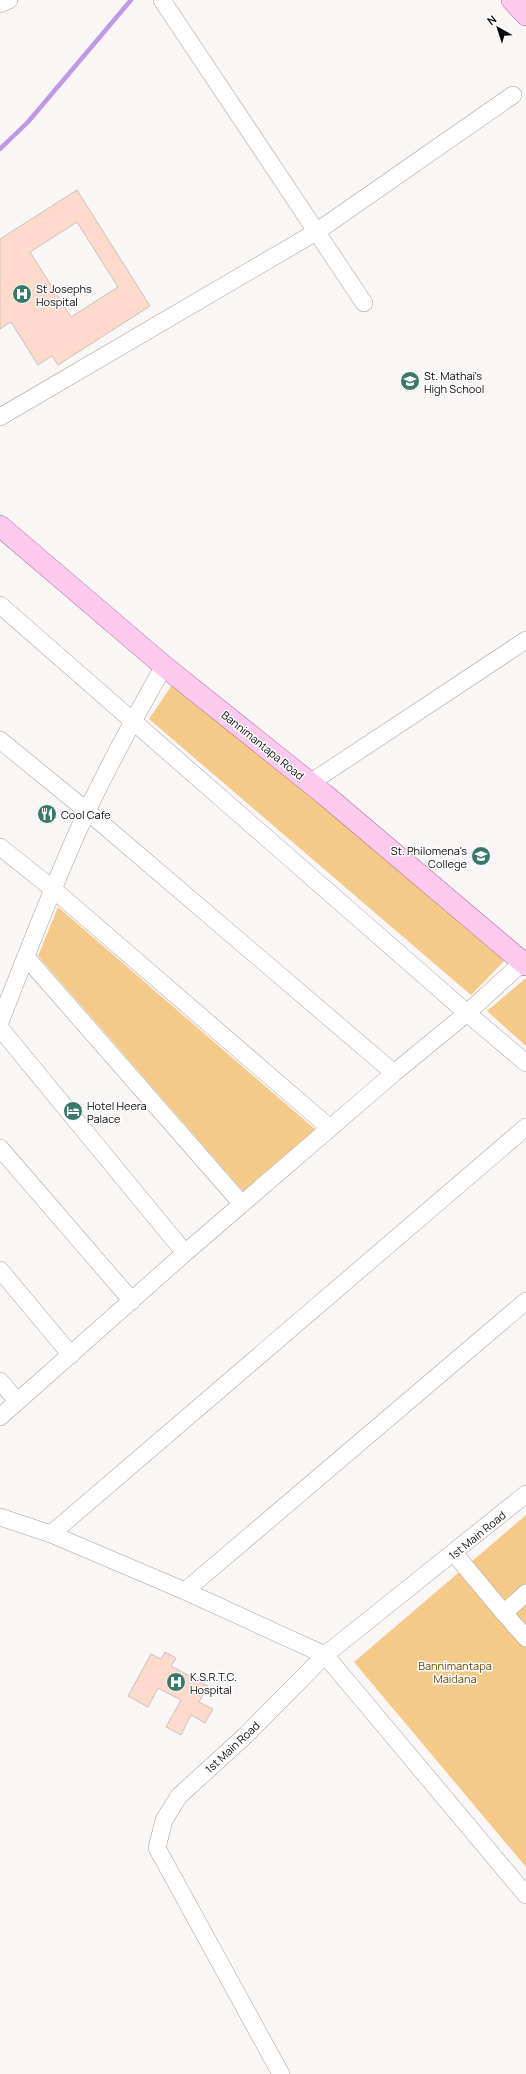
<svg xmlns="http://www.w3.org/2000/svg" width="526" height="2074" viewBox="0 0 526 2074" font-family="Manrope,sans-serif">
	<rect width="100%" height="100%" fill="#faf6f6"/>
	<path fill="#f5c988" d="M 174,682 L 505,960 L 471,995 L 149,719 Z
		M 58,907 L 316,1130 L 243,1191 L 38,956 Z
		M 526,978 L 526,1046 L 487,1011 Z
		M 526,1515 L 526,1867 L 354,1662 Z"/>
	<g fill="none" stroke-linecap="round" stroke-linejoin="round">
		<path stroke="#bf99e7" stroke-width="4.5" d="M 0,149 L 28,122 L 131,0"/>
	</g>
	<path fill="#ffdaca" stroke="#c6c3c1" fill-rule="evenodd" d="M 77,190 L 150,306 L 58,365 L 52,356 L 38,365 L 11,322 L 0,329 L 0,239 ZM 77,222 L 118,287 L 71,317 L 30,252 Z
		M 165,1652 L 176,1658 L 171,1666 L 208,1686 L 199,1702 L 213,1709 L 205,1723 L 191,1715 L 181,1735 L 166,1727 L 181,1700 L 158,1688 L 148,1707 L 128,1696 L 151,1654 L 161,1659 Z"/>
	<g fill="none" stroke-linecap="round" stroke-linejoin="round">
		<defs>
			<path id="minor" d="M 162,0 L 364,303
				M 0,4 L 9,0
				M 0,417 L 316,232 L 513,95
				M 0,605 L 467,1013 L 526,1063
				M 0,740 L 87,811 L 394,1073
				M 310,783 L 526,640
				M 0,847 L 53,889 L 330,1128
				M 26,957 L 242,1204
				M 0,1022 C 28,951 55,880 87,811 C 111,761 137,713 164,666
				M 0,1028 L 185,1253
				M 0,1148 L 132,1301
				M 0,1270 L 71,1355
				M 0,1381 L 17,1401
				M 0,1417 L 185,1253 L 394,1073 L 467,1013 L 523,962
				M 0,1517 L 51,1534 L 185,1591 L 325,1655 L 526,1895
				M 51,1534 L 526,1127
				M 454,1553 L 504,1613
				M 185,1591 L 526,1301
				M 526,1593 L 504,1613 L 526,1638
				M 281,2074 L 157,1848 L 164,1820 L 179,1796 L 246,1735 L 325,1655 L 526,1494"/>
			<path id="major" d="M 512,0 L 526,15
				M 0,526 L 164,666 L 324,794 L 526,965"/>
		</defs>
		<use href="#minor" stroke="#a5a1a1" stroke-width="18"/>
		<use href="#major" stroke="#a96f97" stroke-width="22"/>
		<use href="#minor" stroke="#fff" stroke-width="17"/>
		<use href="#major" stroke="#fec9ee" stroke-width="21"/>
	</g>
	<defs>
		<symbol id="hospital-disc" viewBox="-11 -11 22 22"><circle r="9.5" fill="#387968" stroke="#fff"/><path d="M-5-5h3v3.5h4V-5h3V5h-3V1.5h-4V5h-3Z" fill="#fff"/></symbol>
		<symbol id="school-disc" viewBox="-11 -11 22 22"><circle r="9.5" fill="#387968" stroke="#fff"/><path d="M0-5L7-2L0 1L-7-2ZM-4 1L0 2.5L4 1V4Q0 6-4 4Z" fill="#fff"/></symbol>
		<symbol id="restaurant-disc" viewBox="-11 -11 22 22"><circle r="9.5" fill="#387968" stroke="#fff"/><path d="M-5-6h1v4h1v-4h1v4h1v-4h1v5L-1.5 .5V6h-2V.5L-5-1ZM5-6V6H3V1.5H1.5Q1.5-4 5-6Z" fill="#fff"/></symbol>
		<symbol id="university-disc" viewBox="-11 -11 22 22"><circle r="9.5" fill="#387968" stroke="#fff"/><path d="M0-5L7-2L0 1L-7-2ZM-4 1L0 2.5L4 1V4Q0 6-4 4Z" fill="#fff"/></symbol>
		<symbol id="hotel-disc" viewBox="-11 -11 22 22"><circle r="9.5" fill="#387968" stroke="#fff"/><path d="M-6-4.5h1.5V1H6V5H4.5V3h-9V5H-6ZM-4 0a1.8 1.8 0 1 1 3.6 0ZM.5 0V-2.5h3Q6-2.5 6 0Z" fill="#fff"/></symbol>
	</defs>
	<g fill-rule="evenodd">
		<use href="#hospital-disc" x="11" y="283" width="22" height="22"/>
		<use href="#school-disc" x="399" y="370" width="22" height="22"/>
		<use href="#restaurant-disc" x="36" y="803" width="22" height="22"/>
		<use href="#university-disc" x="470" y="845" width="22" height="22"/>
		<use href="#hotel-disc" x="62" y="1100" width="22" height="22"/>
		<use href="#hospital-disc" x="165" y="1671" width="22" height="22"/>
	</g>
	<g text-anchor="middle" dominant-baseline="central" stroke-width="3" stroke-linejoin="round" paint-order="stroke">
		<g font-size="11" fill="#0c0b0b" stroke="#fff" text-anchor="start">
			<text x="36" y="288">St Josephs<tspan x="36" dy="13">Hospital</tspan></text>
			<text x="424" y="375">St. Mathai's<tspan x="424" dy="13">High School</tspan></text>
			<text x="61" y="814">Cool Cafe</text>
			<text x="467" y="850" text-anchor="end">St. Philomena's<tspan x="467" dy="13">College</tspan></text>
			<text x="87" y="1105">Hotel Heera<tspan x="87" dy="13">Palace</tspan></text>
			<text x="190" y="1676">K.S.R.T.C.<tspan x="190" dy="13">Hospital</tspan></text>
		</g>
		<g font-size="11" fill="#0c0b0b" stroke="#fff">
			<text transform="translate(263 745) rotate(39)">Bannimantapa Road</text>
			<text transform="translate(477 1535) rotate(-39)">1st Main Road</text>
			<text transform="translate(232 1747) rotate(-43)">1st Main Road</text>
		</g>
		<g font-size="11" fill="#6e4c0b" stroke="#fff">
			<text x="455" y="1665">Bannimantapa<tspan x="455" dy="13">Maidana</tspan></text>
		</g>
	</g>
	<g transform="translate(498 28) rotate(321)" stroke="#ffffff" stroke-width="3" paint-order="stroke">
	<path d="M0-3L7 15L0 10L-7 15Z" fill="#0c0b0b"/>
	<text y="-6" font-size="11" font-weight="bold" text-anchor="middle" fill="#0c0b0b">N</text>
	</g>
</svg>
